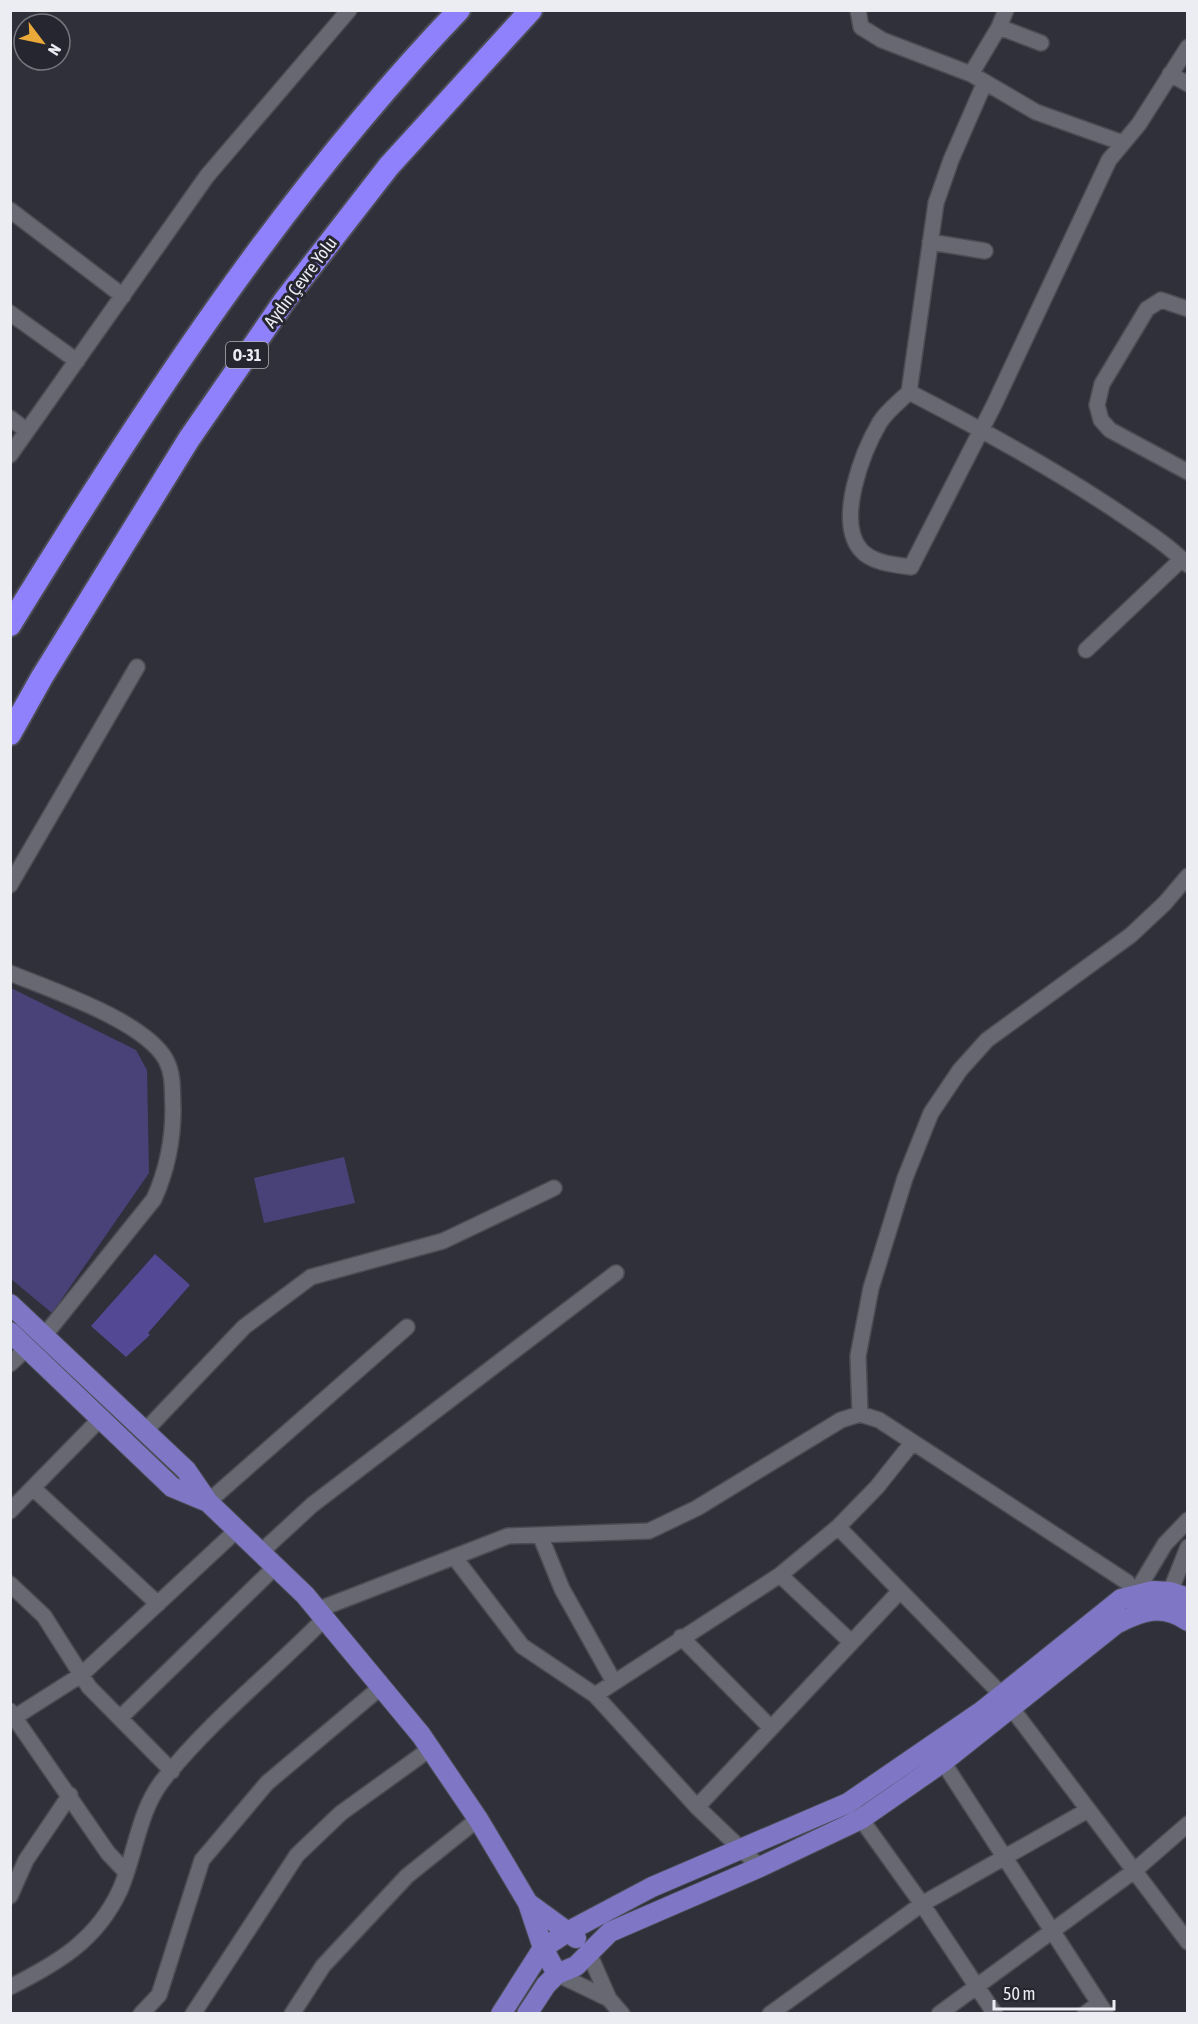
<svg xmlns="http://www.w3.org/2000/svg" width="1198" height="2024" viewBox="0 0 1198 2024" font-family="'Asap Condensed',sans-serif">
	<rect width="100%" height="100%" fill="#30303a"/>
	<path fill="#484278" d="M 11,988 L 136,1050 L 147,1070 L 149,1173 L 52,1313 L 11,1279 Z
		M 344,1157 L 355,1203 L 264,1223 L 254,1178 Z"/>
	<path fill="#524894" d="M 155,1254 L 190,1285 L 148,1333 L 150,1335 L 126,1357 L 91,1326 Z"/>
	<g fill="none" stroke-linecap="round" stroke-linejoin="round">
		<defs>
			<path id="minor" d="M 858,10 L 861,27 L 882,40 L 971,74 L 1036,112 L 1123,143
				M 999,27 L 1006,10
				M 1188,47 L 1139,124 L 1109,160 L 994,405 L 911,567 C 895,565 871,563 860,549 C 836,519 863,451 880,422 C 887,411 900,401 909,392 C 979,428 1049,466 1115,510 C 1140,527 1166,543 1188,565
				M 971,74 L 999,27 L 1041,43
				M 1170,74 L 1188,84
				M 10,210 L 123,296
				M 930,242 L 985,251
				M 1188,309 L 1161,300 L 1147,309 L 1102,384 L 1097,405 L 1101,420 L 1110,430 L 1188,472
				M 10,313 L 77,361
				M 909,392 L 936,203 L 951,160 L 985,82
				M 10,418 L 27,431
				M 10,455 L 207,176 L 349,10
				M 1086,650 L 1182,559
				M 10,885 L 137,667
				M 10,973 C 51,990 145,1021 166,1060 C 174,1075 172,1092 173,1109 C 173,1141 167,1170 154,1199 L 44,1336
				M 10,1364 L 27,1348
				M 145,1431 L 244,1327 L 311,1277 L 443,1241 L 554,1188
				M 33,1488 L 158,1604
				M 208,1502 L 407,1327
				M 10,1511 L 101,1418
				M 838,1527 L 1001,1694 L 1188,1942
				M 540,1535 L 562,1589 L 614,1682
				M 260,1553 L 312,1505 L 616,1273
				M 455,1558 L 522,1646 L 595,1695 L 697,1807 L 760,1867
				M 780,1575 L 851,1642
				M 10,1584 L 44,1616 L 89,1687 L 172,1771
				M 1170,1592 L 1188,1547
				M 1135,1594 L 1165,1544 L 1188,1520
				M 1140,1603 L 1127,1582 L 879,1420 L 860,1414 L 858,1356 L 871,1288 L 905,1178 L 931,1113 L 960,1070 L 987,1040 L 1131,935 L 1165,903 L 1188,876
				M 317,1610 L 508,1536 L 649,1531 L 697,1508 L 841,1420 L 860,1414
				M 681,1637 L 770,1727
				M 595,1695 L 780,1575 L 838,1527 L 877,1487 L 912,1443
				M 10,1711 L 108,1853 L 125,1871
				M 15,1717 L 81,1675 L 237,1530
				M 120,1718 L 275,1567
				M 943,1762 L 1106,2014
				M 697,1807 L 899,1592
				M 856,1812 L 922,1904 L 995,2014
				M 10,1896 L 26,1860 L 70,1795
				M 588,1951 L 609,1999 L 622,2014
				M 557,1974 L 609,1999
				M 10,1987 C 58,1963 97,1940 120,1890 C 136,1853 138,1812 163,1780 C 211,1720 271,1673 324,1619
				M 141,2014 L 159,1995 L 202,1860 L 267,1783 L 381,1687
				M 193,2014 L 297,1855 L 341,1813 L 430,1749
				M 292,2014 L 323,1966 L 407,1876 L 478,1819
				M 770,2014 L 922,1904 L 1088,1810
				M 939,2014 L 1134,1871 L 1188,1824
				M 1085,2014 L 1099,2003"/>
			<path id="major" d="M 10,1304 L 186,1470 L 208,1502 L 305,1595 L 421,1735 L 478,1819 L 528,1903 L 543,1948 L 557,1974
				M 10,1332 L 172,1487 L 208,1502
				M 528,1903 L 576,1938
				M 501,2014 L 543,1948 L 569,1931 L 652,1887 L 848,1803 L 982,1711 L 1121,1599 L 1153,1591 L 1170,1592 L 1188,1598
				M 527,2014 L 546,1985 L 557,1974 L 576,1966 L 610,1932 L 760,1867 L 861,1819 L 943,1762 L 1116,1624 C 1141,1611 1162,1603 1188,1621"/>
			<path id="highway" d="M 10,625 C 143,409 283,194 459,10
				M 10,734 L 42,677 L 189,439 L 285,300 L 389,166 L 531,10"/>
		</defs>
		<use href="#minor" stroke="#4b4b53" stroke-width="18"/>
		<use href="#major" stroke="#4b4b53" stroke-width="22"/>
		<use href="#highway" stroke="#4b4b53" stroke-width="26"/>
		<use href="#minor" stroke="#686873" stroke-width="15"/>
		<use href="#major" stroke="#7f76c5" stroke-width="20"/>
		<use href="#highway" stroke="#8f80fb" stroke-width="22"/>
	</g>
	<g text-anchor="middle" dominant-baseline="central" stroke-width="6" stroke-linejoin="round" paint-order="stroke">
		<rect fill="#262630" stroke="#b1b1b8" stroke-width="1.5" x="226" y="342" width="42" height="26" rx="4.5"/>
		<g font-size="16" font-weight="bold" fill="#ececf3">
			<text x="247" y="355">O-31</text>
		</g>
		<g font-size="18" fill="#ececf3" stroke="#262630">
			<text transform="translate(300 282) rotate(-53)">Aydın Çevre Yolu</text>
		</g>
	</g>
	<rect width="1198" height="2024" fill="none" stroke="#ececf3" stroke-width="24"/>
	<g transform="translate(42 42) rotate(122)"><circle r="28" fill="#262630" stroke="#75757e" stroke-width="1.5"/>
	<path d="M0-4.5L10 22L0 15L-10 22Z" fill="#eba939"/>
	<text y="-9" font-size="16" font-weight="bold" text-anchor="middle" fill="#ececf3">N</text>
	</g>
	<path d="M994 2000v9h120v-9" fill="none" stroke="#ececf3" stroke-width="3"/>
	<text x="1003" y="2000" font-size="18" fill="#ececf3" stroke="#262630" stroke-width="4.5" paint-order="stroke">50 m</text>
</svg>
